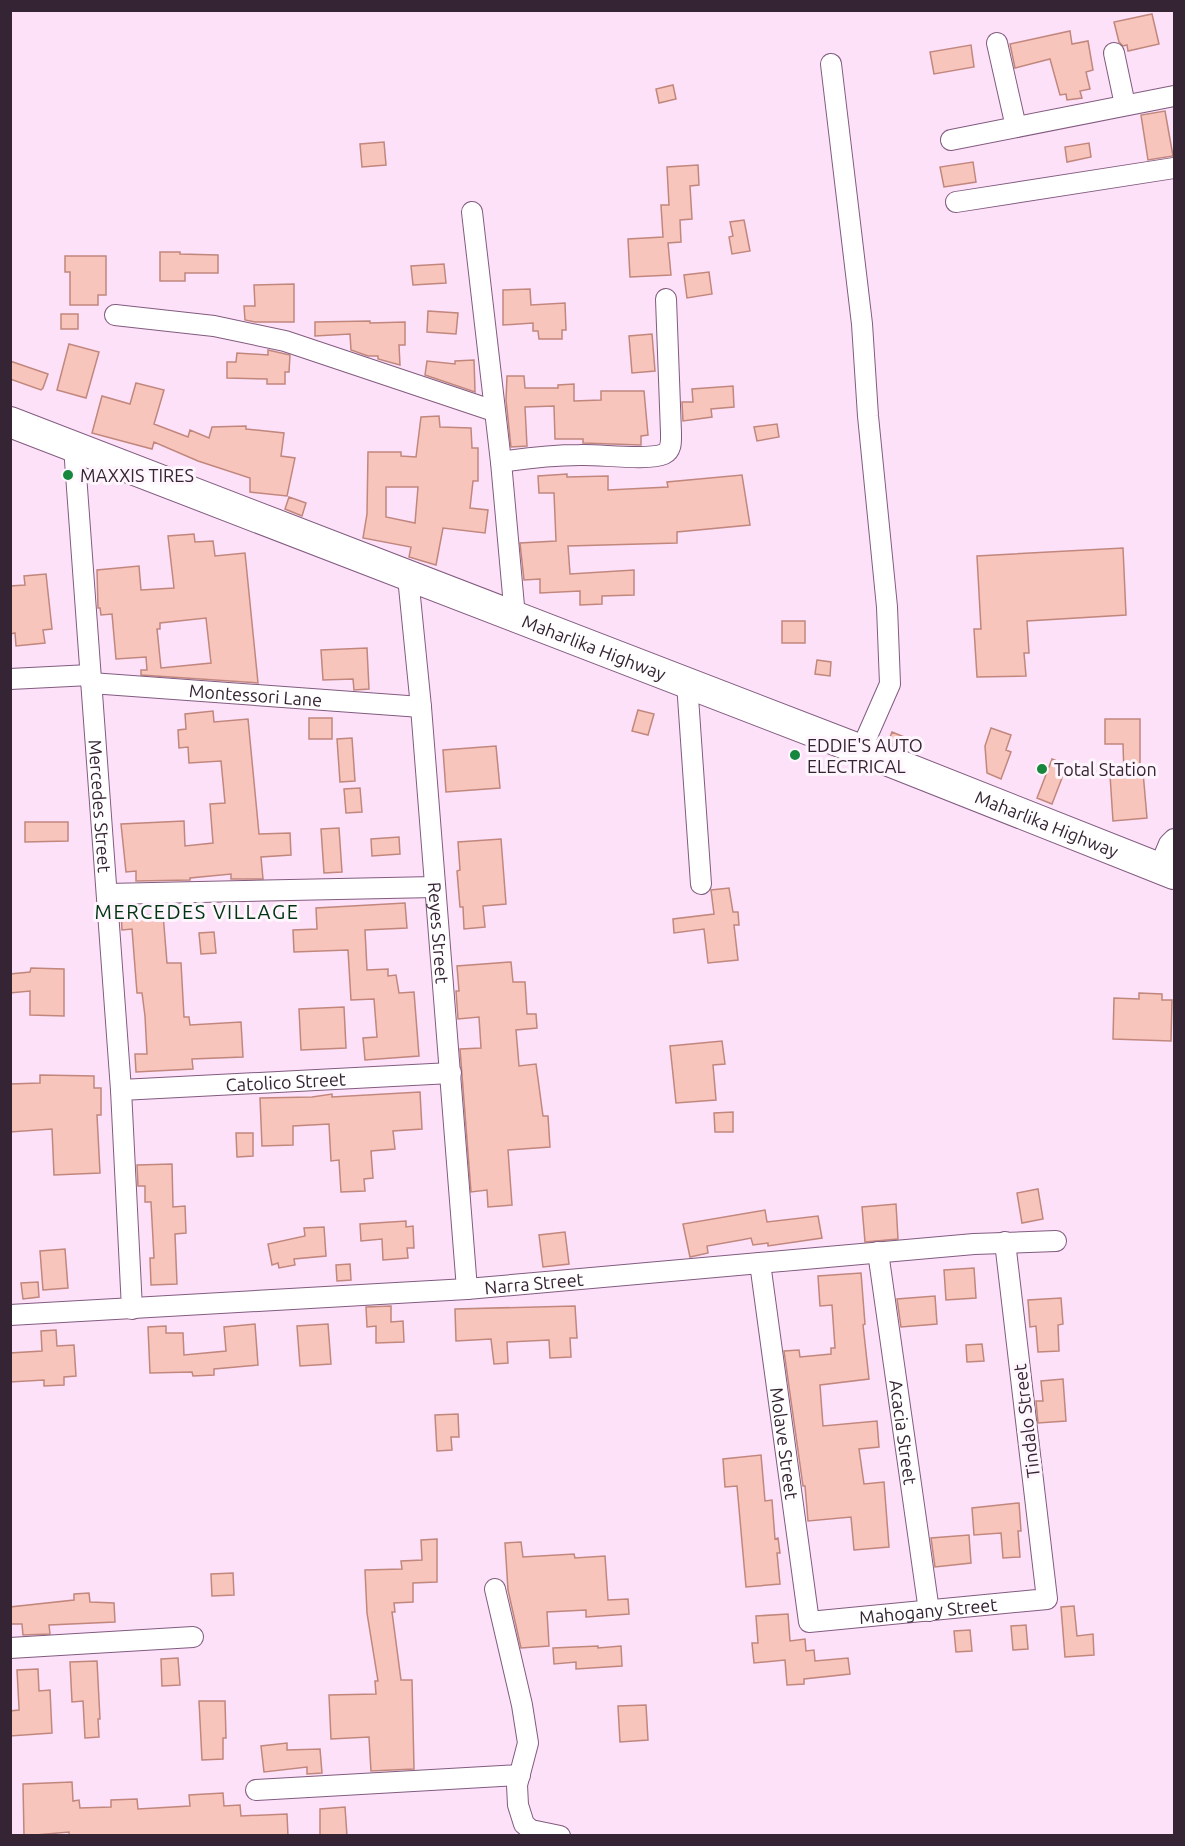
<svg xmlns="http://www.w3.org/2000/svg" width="1185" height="1846" viewBox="0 0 1185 1846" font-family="Ubuntu,sans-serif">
	<rect width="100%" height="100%" fill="#fce1f9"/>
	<path fill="#f8c5bd" stroke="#c1877d" stroke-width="1.5" fill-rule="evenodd" d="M 1152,14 L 1159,44 L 1128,51 L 1127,45 L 1123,46 L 1119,42 L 1114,22 Z
		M 1070,31 L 1072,44 L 1088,41 L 1093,70 L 1086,72 L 1090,89 L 1080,91 L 1082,98 L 1067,100 L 1066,94 L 1060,95 L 1050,59 L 1015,68 L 1010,44 Z
		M 971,45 L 974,67 L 934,74 L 930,52 Z
		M 673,85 L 676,99 L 659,103 L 656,89 Z
		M 1165,111 L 1173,156 L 1148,160 L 1141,115 Z
		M 384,142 L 386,165 L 362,167 L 360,144 Z
		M 1089,143 L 1091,157 L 1067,162 L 1065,147 Z
		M 973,162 L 976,182 L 944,187 L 940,167 Z
		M 698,165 L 699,185 L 690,186 L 692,219 L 680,220 L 681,242 L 668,243 L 671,275 L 630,277 L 628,239 L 663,237 L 661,205 L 669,205 L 667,167 Z
		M 744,220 L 750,251 L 732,254 L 729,237 L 733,236 L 730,222 Z
		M 160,252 L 180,252 L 180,254 L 218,255 L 218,273 L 185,273 L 185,281 L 160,281 Z
		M 65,256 L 106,256 L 106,295 L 98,295 L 98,305 L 70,305 L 70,272 L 65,272 Z
		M 444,264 L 446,283 L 413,285 L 411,266 Z
		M 709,272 L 712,294 L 687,298 L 684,275 Z
		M 294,284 L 294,322 L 255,322 L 245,320 L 244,306 L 255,306 L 254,285 Z
		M 530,289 L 531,305 L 565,303 L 566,330 L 562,330 L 562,339 L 539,339 L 538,331 L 533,331 L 533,323 L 503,325 L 503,290 Z
		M 428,311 L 458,313 L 456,334 L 427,332 Z
		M 61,314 L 78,314 L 78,329 L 61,329 Z
		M 370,321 L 370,323 L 405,322 L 405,345 L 399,345 L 400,365 L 378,359 L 378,356 L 368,356 L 351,350 L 350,334 L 315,336 L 315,322 Z
		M 652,334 L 655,371 L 632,373 L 629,336 Z
		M 69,344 L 99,352 L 86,398 L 57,390 Z
		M 268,350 L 290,355 L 289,372 L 285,372 L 285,384 L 267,384 L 267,379 L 227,378 L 227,362 L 236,362 L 237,353 L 268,355 Z
		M 474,360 L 475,392 L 425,375 L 427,361 L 455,364 L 455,361 Z
		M 10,361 L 48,374 L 43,388 L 41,390 L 10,379 Z
		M 507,376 L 524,376 L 525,388 L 558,388 L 558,385 L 574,384 L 574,401 L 601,400 L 601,391 L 644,391 L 648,435 L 641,436 L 641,445 L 583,443 L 583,439 L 555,439 L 554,406 L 525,407 L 527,446 L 511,447 L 506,400 Z
		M 136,383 L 164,390 L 154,424 L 188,437 L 190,430 L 209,438 L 212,427 L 246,426 L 246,429 L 284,433 L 281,456 L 295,458 L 287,496 L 250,492 L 250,478 L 198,461 L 154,442 L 152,449 L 92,433 L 102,396 L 130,404 Z
		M 733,386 L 734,407 L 711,409 L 712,417 L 683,421 L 682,402 L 693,402 L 692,389 Z
		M 439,416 L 440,427 L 471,428 L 472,448 L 478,448 L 478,481 L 473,481 L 470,508 L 488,510 L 485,533 L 443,528 L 436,565 L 409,557 L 411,547 L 363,538 L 367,514 L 368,452 L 401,452 L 401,456 L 416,457 L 421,417 ZM 386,487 L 418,487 L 415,523 L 386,517 Z
		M 777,424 L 779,437 L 757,441 L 754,427 Z
		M 567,474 L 567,477 L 608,476 L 608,490 L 668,487 L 667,482 L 742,475 L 750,525 L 677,532 L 677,543 L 568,546 L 570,574 L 634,570 L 634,595 L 602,596 L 602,604 L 580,605 L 580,591 L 540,593 L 540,579 L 524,580 L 520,543 L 556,541 L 554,493 L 539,493 L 538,476 Z
		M 289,497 L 306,503 L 302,516 L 285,509 Z
		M 194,534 L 195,542 L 213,541 L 215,556 L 245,553 L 258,683 L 141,675 L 141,670 L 147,670 L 146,657 L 116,659 L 112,614 L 101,615 L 100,608 L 98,608 L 97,570 L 139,566 L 141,590 L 174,588 L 168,536 ZM 206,618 L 211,663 L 161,668 L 157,629 L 160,629 L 160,623 Z
		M 1123,548 L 1126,615 L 1027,621 L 1029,653 L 1024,653 L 1026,676 L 977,677 L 974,629 L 981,629 L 977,556 Z
		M 46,574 L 52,629 L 43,630 L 45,643 L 16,646 L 15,633 L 10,634 L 10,586 L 25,585 L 24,576 Z
		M 782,621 L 805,621 L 805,643 L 782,643 Z
		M 367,648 L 369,689 L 354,690 L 353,679 L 323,680 L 321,650 Z
		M 817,660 L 831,662 L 830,676 L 815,674 Z
		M 638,710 L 654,714 L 648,735 L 632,731 Z
		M 213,711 L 214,722 L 248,719 L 259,834 L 290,833 L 291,855 L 261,857 L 263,879 L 231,879 L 231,874 L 190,878 L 190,880 L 136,881 L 136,871 L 126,872 L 121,824 L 184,821 L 185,846 L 213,843 L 210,804 L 225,803 L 221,761 L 189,763 L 188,747 L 179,748 L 178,730 L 186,729 L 185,714 Z
		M 309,718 L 332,718 L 332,739 L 309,739 Z
		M 1105,719 L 1140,719 L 1140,773 L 1143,772 L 1147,818 L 1113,821 L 1110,775 L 1124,774 L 1123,744 L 1105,744 Z
		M 991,728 L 1011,735 L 1006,750 L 1011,752 L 1001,779 L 987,773 L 985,746 Z
		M 892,732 L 909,739 L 905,749 L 888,742 Z
		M 352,738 L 355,781 L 340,782 L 337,739 Z
		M 496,746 L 500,788 L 446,792 L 443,750 Z
		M 1052,759 L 1067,765 L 1052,804 L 1037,798 Z
		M 360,788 L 362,812 L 346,813 L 344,789 Z
		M 25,822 L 68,822 L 68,841 L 25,842 Z
		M 339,828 L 342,872 L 324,873 L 321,829 Z
		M 399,837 L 400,854 L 372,856 L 371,839 Z
		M 501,839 L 506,904 L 483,906 L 485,927 L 464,929 L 463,907 L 460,907 L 457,871 L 460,870 L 458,842 Z
		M 729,888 L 733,912 L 738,912 L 739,925 L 734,925 L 738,960 L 708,963 L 704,929 L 674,933 L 673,919 L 714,914 L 711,890 Z
		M 405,903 L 407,928 L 365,930 L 367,970 L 388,969 L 388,976 L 396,975 L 399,993 L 414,992 L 419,1056 L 365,1060 L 363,1038 L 377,1037 L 374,999 L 351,1000 L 348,950 L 294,952 L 293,930 L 317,929 L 316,908 Z
		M 121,912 L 136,912 L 136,916 L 163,914 L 167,963 L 181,963 L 184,1017 L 189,1017 L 190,1025 L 241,1022 L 243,1057 L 192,1059 L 193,1069 L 136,1072 L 135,1054 L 147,1054 L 145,1016 L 142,993 L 137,993 L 132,929 L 122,930 Z
		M 214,932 L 216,953 L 201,954 L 199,933 Z
		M 511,962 L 513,982 L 525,982 L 527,1014 L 536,1014 L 537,1028 L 516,1030 L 519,1066 L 536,1064 L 543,1116 L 548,1116 L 550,1147 L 508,1150 L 512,1205 L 488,1207 L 487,1190 L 471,1192 L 460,1049 L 481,1048 L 479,1017 L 458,1019 L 456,991 L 459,991 L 457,966 Z
		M 31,968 L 64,969 L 64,1016 L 30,1015 L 30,991 L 10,993 L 10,974 L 30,972 Z
		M 1139,993 L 1162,994 L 1162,1000 L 1172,1000 L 1171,1041 L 1113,1039 L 1114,998 L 1139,999 Z
		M 344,1007 L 346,1048 L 301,1050 L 299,1009 Z
		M 722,1041 L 725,1064 L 713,1065 L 716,1100 L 676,1103 L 670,1046 Z
		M 40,1075 L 94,1076 L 94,1088 L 101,1088 L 101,1115 L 97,1115 L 100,1173 L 54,1175 L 52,1129 L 10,1132 L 10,1084 L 40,1083 Z
		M 420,1092 L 422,1129 L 393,1131 L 395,1149 L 371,1151 L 373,1178 L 364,1179 L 365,1191 L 341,1192 L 339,1160 L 331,1161 L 329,1124 L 293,1126 L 293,1145 L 262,1146 L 260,1098 L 312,1097 L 332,1094 L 332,1097 Z
		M 733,1112 L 733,1132 L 715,1132 L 714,1113 Z
		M 236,1133 L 253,1133 L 253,1156 L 237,1157 Z
		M 172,1164 L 173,1207 L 185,1206 L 186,1233 L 175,1234 L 177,1284 L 151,1285 L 150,1258 L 154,1258 L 151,1202 L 145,1202 L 145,1186 L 138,1186 L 137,1165 Z
		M 1038,1189 L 1043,1219 L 1022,1223 L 1017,1193 Z
		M 896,1204 L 898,1239 L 865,1242 L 862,1207 Z
		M 765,1210 L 767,1222 L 818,1216 L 822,1238 L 768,1246 L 768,1243 L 753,1245 L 751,1238 L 741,1240 L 707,1246 L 708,1253 L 690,1257 L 683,1224 Z
		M 406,1221 L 406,1227 L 413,1226 L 414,1248 L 407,1248 L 408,1258 L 383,1260 L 382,1239 L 361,1241 L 360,1224 Z
		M 324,1227 L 326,1256 L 294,1259 L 295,1265 L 279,1268 L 278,1263 L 272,1265 L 268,1244 L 305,1236 L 304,1228 Z
		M 565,1232 L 569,1264 L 543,1267 L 539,1235 Z
		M 65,1249 L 68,1288 L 43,1290 L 40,1251 Z
		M 350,1264 L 351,1280 L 337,1281 L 336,1265 Z
		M 974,1268 L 976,1298 L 946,1300 L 944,1270 Z
		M 861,1273 L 865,1324 L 863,1325 L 869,1379 L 820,1385 L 823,1426 L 877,1421 L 879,1447 L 859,1449 L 864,1484 L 884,1482 L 889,1547 L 854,1550 L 851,1517 L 808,1521 L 805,1486 L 803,1486 L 784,1351 L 799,1350 L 800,1357 L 831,1354 L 831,1348 L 835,1348 L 832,1305 L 820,1306 L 818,1276 Z
		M 38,1282 L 39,1297 L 23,1299 L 21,1283 Z
		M 935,1296 L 937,1324 L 901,1327 L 897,1299 Z
		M 1061,1298 L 1063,1324 L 1058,1325 L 1059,1351 L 1038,1352 L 1036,1326 L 1030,1327 L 1028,1300 Z
		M 391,1306 L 391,1322 L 403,1321 L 404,1342 L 376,1343 L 376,1326 L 367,1327 L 366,1307 Z
		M 575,1306 L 577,1338 L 570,1338 L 571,1357 L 550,1358 L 549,1340 L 507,1342 L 508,1363 L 494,1364 L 491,1339 L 456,1341 L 455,1309 Z
		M 255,1324 L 258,1365 L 214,1369 L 214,1375 L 193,1376 L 192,1372 L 150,1373 L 148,1327 L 166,1326 L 166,1333 L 183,1333 L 184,1355 L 226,1351 L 224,1327 Z
		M 328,1324 L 331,1364 L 300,1366 L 297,1326 Z
		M 56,1330 L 57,1346 L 74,1345 L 76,1376 L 64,1377 L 64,1385 L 44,1386 L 44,1380 L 10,1382 L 10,1353 L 42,1351 L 41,1331 Z
		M 982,1344 L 984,1361 L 967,1362 L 966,1345 Z
		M 1063,1379 L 1066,1421 L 1038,1423 L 1036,1401 L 1043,1401 L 1041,1381 Z
		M 458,1414 L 459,1437 L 451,1437 L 452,1450 L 437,1451 L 435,1415 Z
		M 761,1455 L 765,1501 L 772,1500 L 775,1539 L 778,1538 L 780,1553 L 777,1553 L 780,1584 L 746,1587 L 737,1486 L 725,1487 L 723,1459 Z
		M 1019,1503 L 1021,1531 L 1018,1531 L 1020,1557 L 1003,1558 L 1001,1533 L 974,1535 L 972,1508 Z
		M 969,1535 L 971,1563 L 935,1567 L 931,1538 Z
		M 437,1539 L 437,1582 L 413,1583 L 413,1602 L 394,1603 L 395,1612 L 392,1612 L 401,1680 L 412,1680 L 414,1769 L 371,1771 L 369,1737 L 331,1739 L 329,1695 L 376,1694 L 375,1681 L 378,1681 L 367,1613 L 365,1570 L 402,1569 L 401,1561 L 422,1560 L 421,1540 Z
		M 521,1542 L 523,1557 L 574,1554 L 575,1558 L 605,1556 L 608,1600 L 628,1599 L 629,1614 L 586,1617 L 586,1610 L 547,1612 L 549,1646 L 521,1648 L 508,1590 L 505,1543 Z
		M 233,1573 L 234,1595 L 212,1596 L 211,1574 Z
		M 89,1593 L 90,1602 L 114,1603 L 115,1622 L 49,1625 L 50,1634 L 23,1635 L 22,1624 L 10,1624 L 10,1607 L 74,1600 L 74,1594 Z
		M 1074,1606 L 1077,1636 L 1093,1634 L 1094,1655 L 1065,1657 L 1061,1607 Z
		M 788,1614 L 790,1641 L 805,1639 L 806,1651 L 814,1650 L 815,1661 L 848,1658 L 850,1674 L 804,1679 L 804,1684 L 787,1685 L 785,1660 L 754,1663 L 752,1643 L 758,1643 L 756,1616 Z
		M 1026,1625 L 1028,1649 L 1013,1650 L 1011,1626 Z
		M 970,1630 L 972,1651 L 956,1652 L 954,1631 Z
		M 598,1646 L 598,1648 L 621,1646 L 622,1666 L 576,1669 L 576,1662 L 554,1664 L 553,1648 Z
		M 178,1658 L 180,1685 L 162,1686 L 161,1659 Z
		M 97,1661 L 100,1719 L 98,1719 L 99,1737 L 85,1738 L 83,1701 L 72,1702 L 70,1662 Z
		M 38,1669 L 39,1691 L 50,1690 L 52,1733 L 10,1736 L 10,1711 L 19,1710 L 19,1708 L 17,1670 Z
		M 199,1701 L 225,1701 L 226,1738 L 223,1738 L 223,1759 L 202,1760 Z
		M 646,1705 L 648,1740 L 620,1742 L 618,1706 Z
		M 287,1743 L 287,1750 L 320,1749 L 322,1773 L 307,1774 L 307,1767 L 264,1772 L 261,1746 Z
		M 72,1782 L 73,1801 L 79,1800 L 80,1808 L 111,1807 L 111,1800 L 137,1799 L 138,1809 L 190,1806 L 189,1795 L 223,1793 L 224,1806 L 240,1805 L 241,1816 L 287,1814 L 288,1836 L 69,1836 L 69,1832 L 24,1836 L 23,1784 Z
		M 345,1807 L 347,1836 L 320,1836 L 320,1809 Z"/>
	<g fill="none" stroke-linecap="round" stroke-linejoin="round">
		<defs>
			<g id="minor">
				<path d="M 997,43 L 1016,127"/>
				<path d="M 1114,53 L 1125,105"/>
				<path d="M 831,64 L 862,324 L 868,416 L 887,607 L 890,684 L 861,750"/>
				<path d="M 951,140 L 1174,96"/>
				<path d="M 956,202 L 1174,168"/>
				<path d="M 472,212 L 501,462 L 515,617"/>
				<path d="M 115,315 L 214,326 L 285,341 L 494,411"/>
				<path id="s1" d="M 74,447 L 121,1090 L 132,1309"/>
				<path d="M 501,462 C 527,458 553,455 580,455 C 599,454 648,461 664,454 C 672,450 671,441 671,433 L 666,299"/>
				<path id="s2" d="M 408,577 L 421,707 L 467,1289"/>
				<path d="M 10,679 L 90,675"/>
				<path id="s3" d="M 91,683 L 421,707"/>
				<path d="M 687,683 L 701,884"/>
				<path d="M 1159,868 L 1169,844 L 1174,839"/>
				<path d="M 107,894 L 435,887"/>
				<path id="s4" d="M 121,1090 L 451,1073"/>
				<path id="s5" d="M 878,1252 L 929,1611"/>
				<path id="s6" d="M 760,1263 L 809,1622 L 1047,1599 L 1005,1242"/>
				<path id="s7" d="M 10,1315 L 467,1289 L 974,1244 L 1056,1241"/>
				<path d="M 495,1589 L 522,1705 L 528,1743 L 517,1785 L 518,1805 L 524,1824 L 531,1830 L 560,1836"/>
				<path d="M 10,1648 L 193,1637"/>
				<path d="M 256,1790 L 520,1775"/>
			</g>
			<g id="highway">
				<path id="s8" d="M 10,422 L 861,750 L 1174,874"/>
			</g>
		</defs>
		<use href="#minor" stroke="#825b7f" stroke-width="22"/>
		<use href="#highway" stroke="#825b7f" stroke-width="32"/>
		<use href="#minor" stroke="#fff" stroke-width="20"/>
		<use href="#highway" stroke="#fff" stroke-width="30"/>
	</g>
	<g fill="#17873e" stroke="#fef5fd" stroke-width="2">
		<circle cx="68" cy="475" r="6"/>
		<circle cx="795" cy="755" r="6"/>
		<circle cx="1042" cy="769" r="6"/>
	</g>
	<g text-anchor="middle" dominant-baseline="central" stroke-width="6" stroke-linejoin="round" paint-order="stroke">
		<g font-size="18" fill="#352433" stroke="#fef5fd" text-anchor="start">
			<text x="80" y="475">MAXXIS TIRES</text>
			<text x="807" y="745">EDDIE'S AUTO<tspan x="807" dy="21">ELECTRICAL</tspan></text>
			<text x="1054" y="769">Total Station</text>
		</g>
		<g font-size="18" fill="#352433" stroke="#fef5fd">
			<text stroke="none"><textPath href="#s8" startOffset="626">Maharlika Highway</textPath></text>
			<text stroke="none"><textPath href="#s3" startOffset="165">Montessori Lane</textPath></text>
			<text stroke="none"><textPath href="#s1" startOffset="360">Mercedes Street</textPath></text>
			<text stroke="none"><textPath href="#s8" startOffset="1112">Maharlika Highway</textPath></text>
			<text stroke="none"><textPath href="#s2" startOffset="357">Reyes Street</textPath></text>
			<text stroke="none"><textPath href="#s4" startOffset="165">Catolico Street</textPath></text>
			<text stroke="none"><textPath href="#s7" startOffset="525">Narra Street</textPath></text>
			<text transform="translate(1026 1421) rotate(-97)">Tindalo Street</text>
			<text stroke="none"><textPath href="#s5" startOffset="182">Acacia Street</textPath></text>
			<text stroke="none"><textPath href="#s6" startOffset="182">Molave Street</textPath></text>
			<text stroke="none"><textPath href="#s6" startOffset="482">Mahogany Street</textPath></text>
		</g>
		<g font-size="20" letter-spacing="1.5" fill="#031" stroke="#fef5fd">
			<text x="197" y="911">MERCEDES VILLAGE</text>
		</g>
	</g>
	<rect width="1185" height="1846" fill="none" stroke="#352433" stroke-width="24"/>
</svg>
